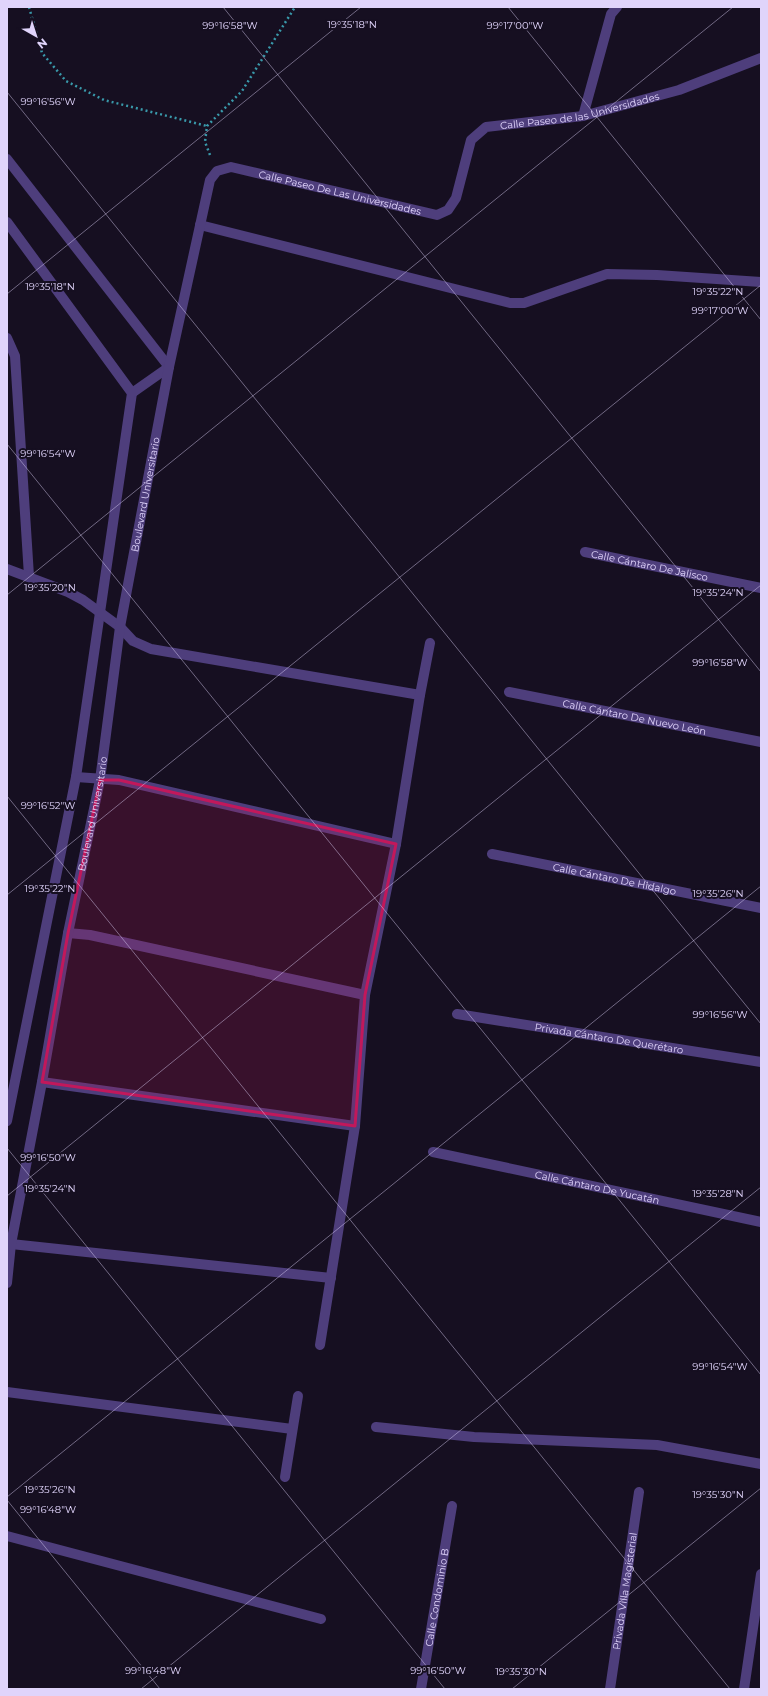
<svg xmlns="http://www.w3.org/2000/svg" width="768" height="1696" viewBox="0 0 768 1696" font-family="Montserrat,sans-serif">
	<rect width="100%" height="100%" fill="#160f21"/>
	<g fill="none" stroke-linecap="round" stroke-linejoin="round">
		<path stroke="#3999aa" stroke-width="2.5" stroke-dasharray="2 3" stroke-linecap="butt" d="M 29,7 L 42,53 L 66,81 L 104,100 L 207,126
			M 210,155 L 205,142 L 207,126 L 242,91 L 295,7"/>
		<g stroke="#4e3e7c" stroke-width="10">
			<path d="M 583,116 L 611,14 L 617,7"/>
			<path d="M 7,159 L 169,367"/>
			<path d="M 7,222 L 132,393 L 76,777 L 7,1121"/>
			<path d="M 200,225 L 510,303 L 524,303 L 607,274 L 657,275 L 761,282"/>
			<path d="M 7,338 L 15,356 L 29,576"/>
			<path d="M 132,393 L 169,367"/>
			<path id="s1" d="M 585,552 L 761,588"/>
			<path d="M 7,569 L 68,592 L 83,600 L 120,627 L 133,641 L 151,649 L 420,695"/>
			<path id="s2" d="M 509,692 L 761,742"/>
			<path d="M 76,777 L 119,780 L 396,844"/>
			<path id="s3" d="M 492,854 L 761,908"/>
			<path d="M 68,933 L 90,935 L 365,995"/>
			<path id="s4" d="M 457,1014 L 761,1062"/>
			<path d="M 42,1082 L 355,1126"/>
			<path id="s5" d="M 433,1152 L 761,1222"/>
			<path d="M 11,1244 L 331,1278"/>
			<path id="s6" d="M 7,1283 L 11,1244 L 42,1082 L 68,933 L 100,780 L 120,627 L 169,367 L 210,180 L 217,171 L 231,167 L 437,215 L 448,210 L 456,198 L 471,140 L 486,127 L 583,116 L 679,90 L 761,58"/>
			<path d="M 320,1345 L 355,1126 L 365,995 L 396,844 L 420,695 L 430,643"/>
			<path d="M 7,1392 L 292,1429"/>
			<path d="M 376,1427 L 474,1437 L 657,1445 L 761,1464"/>
			<path d="M 285,1477 L 298,1396"/>
			<path d="M 7,1536 L 321,1619"/>
			<path id="s7" d="M 421,1689 L 452,1506"/>
			<path id="s8" d="M 610,1689 L 639,1492"/>
			<path d="M 744,1689 L 761,1574"/>
		</g>
	</g>
	<path fill="#c2185b" fill-opacity="0.2" stroke="#c2185b" stroke-width="3" stroke-linejoin="round" d="M 100,780 L 119,780 L 396,844 L 365,995 L 355,1126 L 42,1082 L 68,933 Z"/>
	<path fill="none" stroke="#e0d4fb" stroke-width="1" stroke-opacity="0.45" d="M 223,7 L 761,672M 508,7 L 761,320M 7,92 L 761,1024M 7,294 L 361,7M 7,444 L 761,1375M 7,595 L 733,7M 7,796 L 730,1689M 7,895 L 761,285M 7,1148 L 445,1689M 7,1196 L 761,585M 7,1497 L 761,886M 7,1500 L 160,1689M 141,1689 L 761,1187M 512,1689 L 761,1488"/>
	<g text-anchor="middle" dominant-baseline="central" stroke-width="4" stroke-linejoin="round" paint-order="stroke">
		<g font-size="10" fill="#e0d4fb" stroke="#160f21">
			<text stroke="none"><textPath href="#s6" startOffset="1561">Calle Paseo de las Universidades</textPath></text>
			<text stroke="none"><textPath href="#s6" startOffset="1260">Calle Paseo De Las Universidades</textPath></text>
			<text stroke="none"><textPath href="#s6" startOffset="801">Boulevard Universitario</textPath></text>
			<text stroke="none"><textPath href="#s1" startOffset="66">Calle Cántaro De Jalisco</textPath></text>
			<text stroke="none"><textPath href="#s2" startOffset="128">Calle Cántaro De Nuevo León</textPath></text>
			<text stroke="none"><textPath href="#s6" startOffset="477">Boulevard Universitario</textPath></text>
			<text stroke="none"><textPath href="#s3" startOffset="125">Calle Cántaro De Hidalgo</textPath></text>
			<text stroke="none"><textPath href="#s4" startOffset="154">Privada Cántaro De Querétaro</textPath></text>
			<text stroke="none"><textPath href="#s5" startOffset="168">Calle Cántaro De Yucatán</textPath></text>
			<text stroke="none"><textPath href="#s8" startOffset="99">Privada Villa Magisterial</textPath></text>
			<text stroke="none"><textPath href="#s7" startOffset="93">Calle Condominio B</textPath></text>
		</g>
	</g>
	<g font-size="10" text-anchor="middle" fill="#e0d4fb" stroke="#160f21" stroke-width="4" stroke-linejoin="round" paint-order="stroke">
		<text x="352" y="28">19°35'18"N</text>
		<text x="230" y="29">99°16'58"W</text>
		<text x="515" y="29">99°17'00"W</text>
		<text x="48" y="105">99°16'56"W</text>
		<text x="50" y="290">19°35'18"N</text>
		<text x="718" y="295">19°35'22"N</text>
		<text x="720" y="314">99°17'00"W</text>
		<text x="48" y="457">99°16'54"W</text>
		<text x="50" y="591">19°35'20"N</text>
		<text x="718" y="596">19°35'24"N</text>
		<text x="720" y="666">99°16'58"W</text>
		<text x="48" y="809">99°16'52"W</text>
		<text x="50" y="892">19°35'22"N</text>
		<text x="718" y="897">19°35'26"N</text>
		<text x="720" y="1018">99°16'56"W</text>
		<text x="48" y="1161">99°16'50"W</text>
		<text x="50" y="1192">19°35'24"N</text>
		<text x="718" y="1197">19°35'28"N</text>
		<text x="720" y="1370">99°16'54"W</text>
		<text x="50" y="1493">19°35'26"N</text>
		<text x="718" y="1498">19°35'30"N</text>
		<text x="48" y="1513">99°16'48"W</text>
		<text x="153" y="1674">99°16'48"W</text>
		<text x="438" y="1674">99°16'50"W</text>
		<text x="521" y="1675">19°35'30"N</text>
	</g>
	<rect width="768" height="1696" fill="none" stroke="#e0d4fb" stroke-width="16"/>
	<g transform="translate(36 36) rotate(141)" stroke="#160f21" stroke-width="3" paint-order="stroke">
	<path d="M0-3L7 15L0 10L-7 15Z" fill="#e0d4fb"/>
	<text y="-6" font-size="11" font-weight="bold" text-anchor="middle" fill="#e0d4fb">N</text>
	</g>
</svg>
